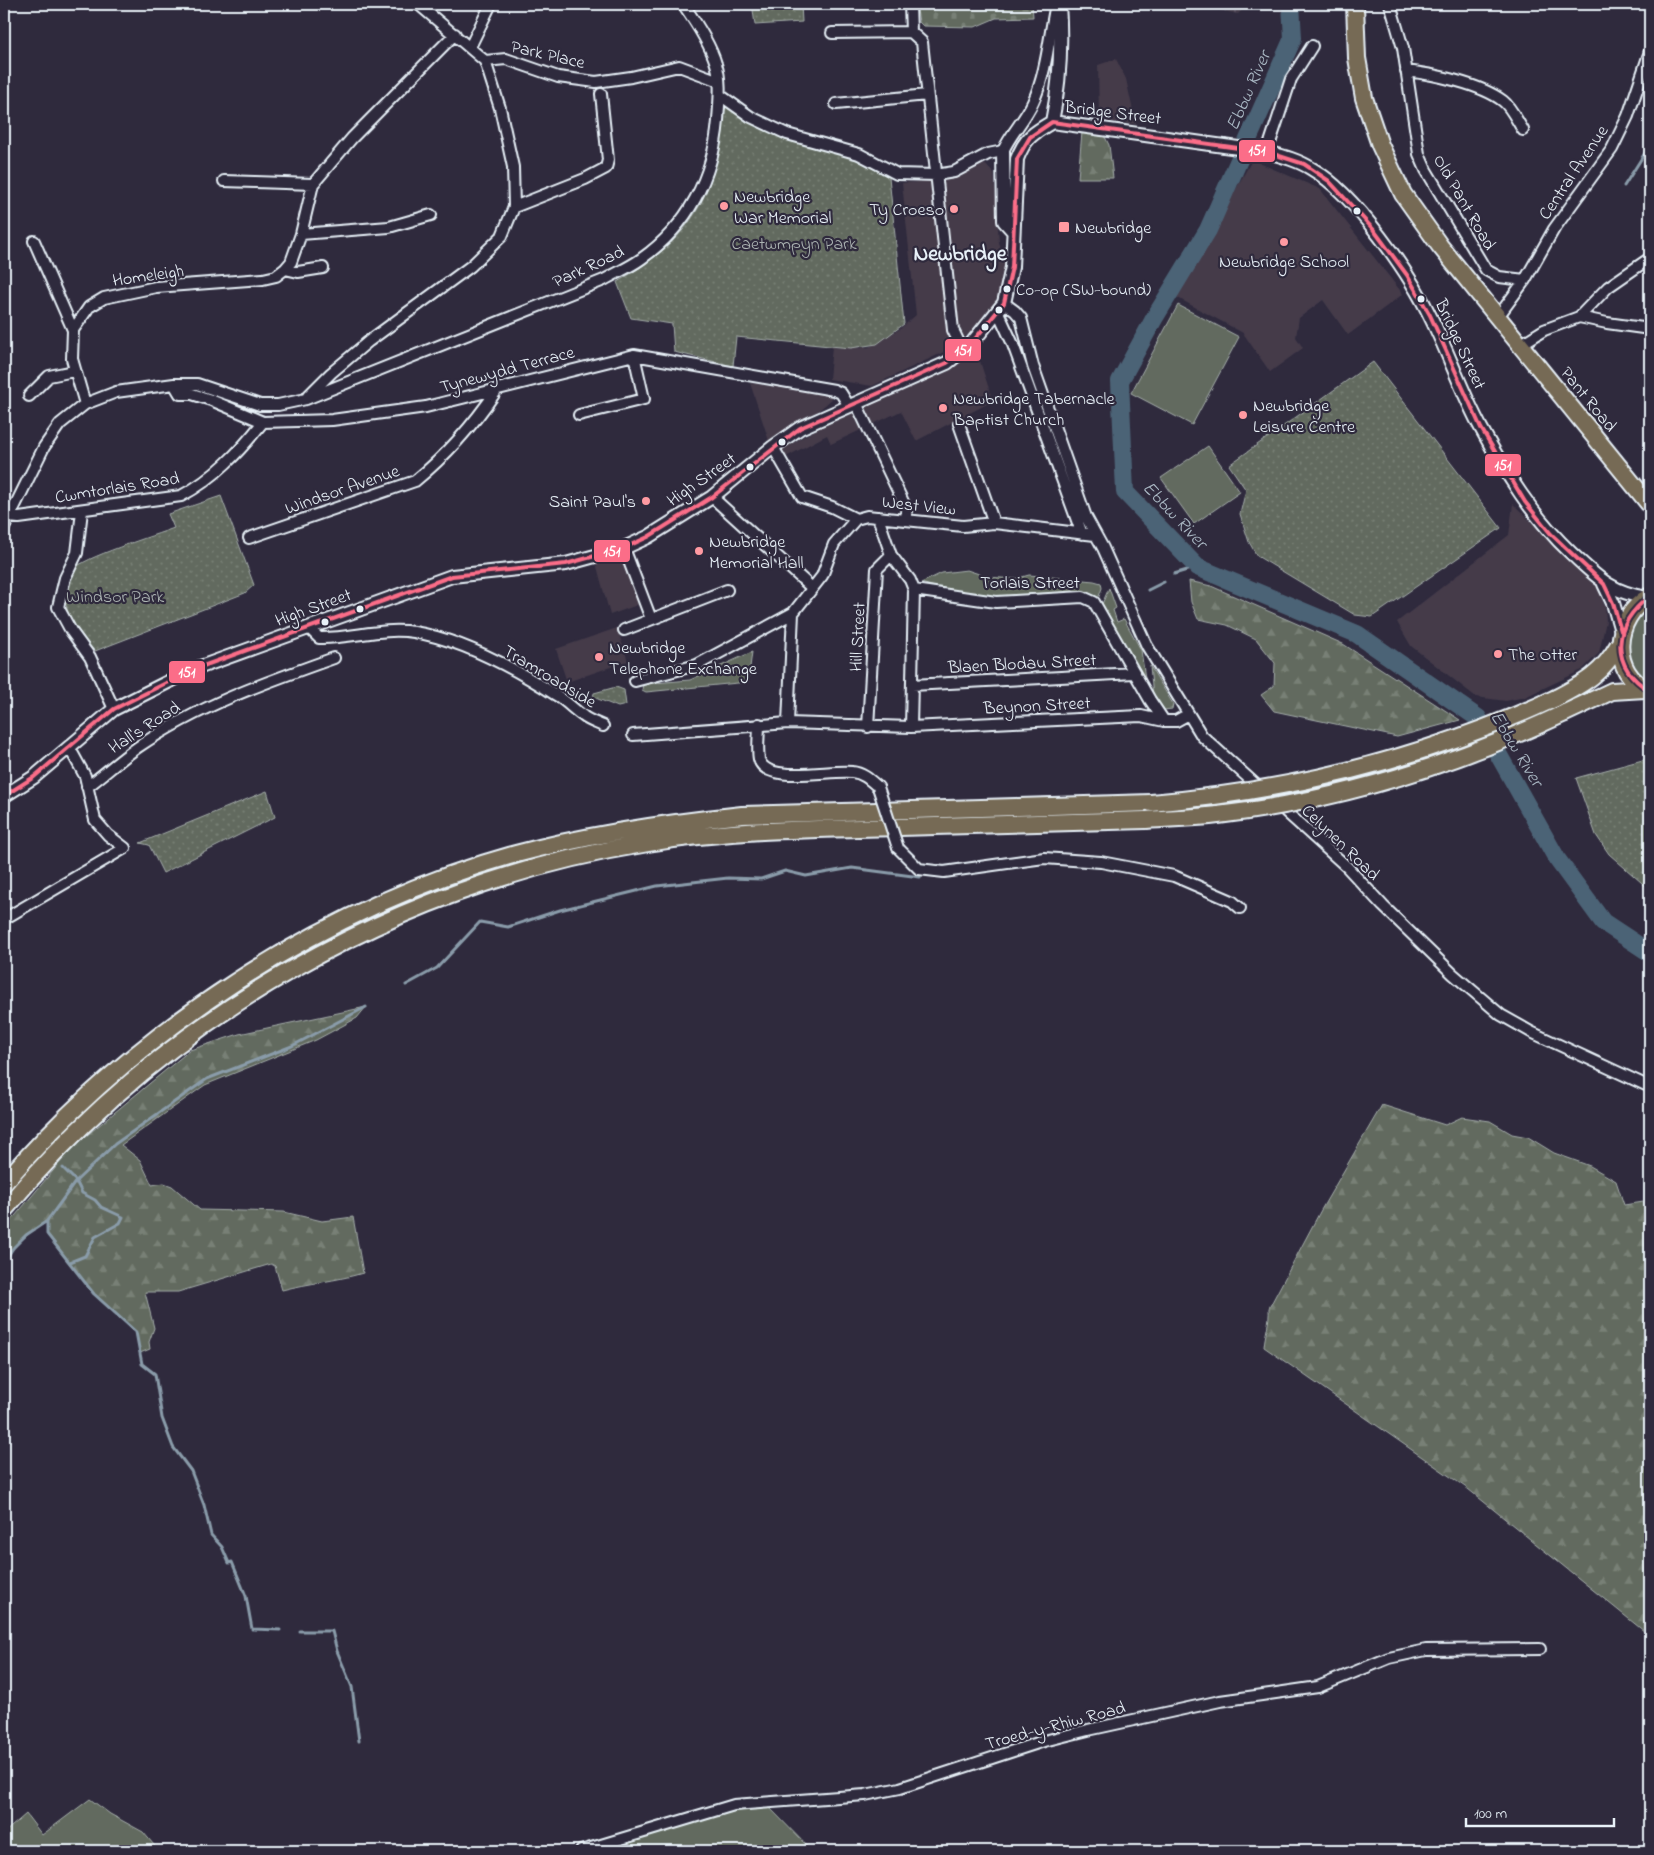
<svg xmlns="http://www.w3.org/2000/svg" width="1654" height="1855" font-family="'Indie Flower',sans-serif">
  <defs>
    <pattern id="industrial-grid" width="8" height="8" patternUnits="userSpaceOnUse" patternTransform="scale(1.25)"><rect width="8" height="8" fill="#443b4a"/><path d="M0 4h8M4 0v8" fill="none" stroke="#5f5865"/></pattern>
    <pattern id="forest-firs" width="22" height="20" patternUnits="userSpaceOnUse" patternTransform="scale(1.25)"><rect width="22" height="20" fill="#626a5e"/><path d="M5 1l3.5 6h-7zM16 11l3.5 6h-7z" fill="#788076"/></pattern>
    <pattern id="cemetery-stones" width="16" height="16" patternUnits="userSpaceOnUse" patternTransform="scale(1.25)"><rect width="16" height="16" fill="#626a5e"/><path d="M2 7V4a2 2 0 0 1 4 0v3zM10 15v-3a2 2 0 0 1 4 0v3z" fill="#788076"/></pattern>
    <pattern id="park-dots" width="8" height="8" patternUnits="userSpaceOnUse" patternTransform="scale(1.25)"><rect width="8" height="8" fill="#626a5e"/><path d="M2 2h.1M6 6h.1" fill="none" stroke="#788076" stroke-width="1.8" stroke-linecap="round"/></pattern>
  </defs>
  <rect width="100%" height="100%" fill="#2f2a3d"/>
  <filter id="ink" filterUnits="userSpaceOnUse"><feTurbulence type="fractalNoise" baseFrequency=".02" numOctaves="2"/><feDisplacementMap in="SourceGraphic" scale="10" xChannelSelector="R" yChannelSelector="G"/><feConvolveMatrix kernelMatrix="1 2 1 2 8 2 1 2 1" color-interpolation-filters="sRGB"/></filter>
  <g filter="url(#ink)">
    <path fill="#443b4a" d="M 1116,59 L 1126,79 L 1136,124 L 1099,120 L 1098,65 Z
      M 1252,160 L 1320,189 L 1403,294 L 1348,335 L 1323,300 L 1299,318 L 1296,337 L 1303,348 L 1270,372 L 1243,333 L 1176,297 Z
      M 981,164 L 986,165 L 994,174 L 999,242 L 1005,266 L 1004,280 L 997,299 L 983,323 L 948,350 L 872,386 L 829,379 L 832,346 L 851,348 L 869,347 L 900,329 L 916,315 L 902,183 L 943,180 Z
      M 975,346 L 993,401 L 916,441 L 901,411 L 831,444 L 827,435 L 786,457 L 782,449 L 845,413 Z
      M 750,383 L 829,393 L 832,399 L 811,417 L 769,441 Z
      M 1513,504 L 1597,585 L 1605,607 L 1606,621 L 1599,653 L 1582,670 L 1525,697 L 1506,701 L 1476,697 L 1411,646 L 1397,622 L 1509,535 Z
      M 618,557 L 623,560 L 640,604 L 610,615 L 596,563 Z
      M 617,628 L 628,661 L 567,682 L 556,649 Z"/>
    <path fill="url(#industrial-grid)" d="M 1191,4 L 1248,4 L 1238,14 Z"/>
    <path fill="#626a5e" stroke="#a5aeab" d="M 1178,305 L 1239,337 L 1192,425 L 1131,393 Z
      M 1208,446 L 1240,492 L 1194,524 L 1161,478 Z
      M 967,570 L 988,577 L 1015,579 L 1029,575 L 1094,581 L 1101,583 L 1102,588 L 1098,599 L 1084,592 L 998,598 L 946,590 L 921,583 L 942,573 Z
      M 1109,588 L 1116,608 L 1113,610 L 1117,622 L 1124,619 L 1141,650 L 1146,686 L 1102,604 Z
      M 1650,608 L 1650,681 C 1620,667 1623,623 1650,608 Z
      M 752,652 L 748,682 L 646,692 L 642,690 L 643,684 L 690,680 Z
      M 1150,666 L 1173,704 L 1172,709 L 1164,710 L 1153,696 Z
      M 90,1799 L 110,1814 L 143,1832 L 159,1851 L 4,1851 L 4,1833 L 26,1814 L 42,1835 Z
      M 767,1805 L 812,1851 L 602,1851 L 724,1812 Z"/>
    <path fill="url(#forest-firs)" stroke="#a5aeab" d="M 1082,132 L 1105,137 L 1109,145 L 1113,178 L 1078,178 Z
      M 1189,581 L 1211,586 L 1343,644 L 1460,720 L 1397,737 L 1274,711 L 1261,695 L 1274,686 L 1275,663 L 1256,639 L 1227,625 L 1198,619 L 1191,602 Z
      M 366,1007 L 357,1018 L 316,1040 L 205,1085 L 121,1145 L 140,1160 L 152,1185 L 164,1183 L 172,1186 L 200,1210 L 284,1212 L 322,1221 L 353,1217 L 363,1273 C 336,1281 309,1283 282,1290 L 275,1266 L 271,1264 L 178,1292 L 145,1292 L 154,1328 L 149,1342 L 150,1349 L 140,1353 L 136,1332 L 94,1294 L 47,1234 L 47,1222 C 29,1232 15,1244 4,1262 L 4,1229 L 74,1146 L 190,1050 L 239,1034 Z
      M 1382,1105 L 1445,1125 L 1462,1117 L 1490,1121 L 1512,1134 L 1528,1137 L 1554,1153 L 1590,1166 L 1616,1181 L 1624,1205 L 1650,1201 L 1650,1636 L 1468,1489 L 1264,1347 C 1265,1333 1270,1323 1269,1308 L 1321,1210 Z"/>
    <path fill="url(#cemetery-stones)" stroke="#a5aeab" d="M 916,4 L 1032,4 L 1033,17 L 996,18 L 975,27 L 923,26 L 919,22 Z"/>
    <path fill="url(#park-dots)" stroke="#a5aeab" d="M 747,4 L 801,4 L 802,22 L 755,25 L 753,10 Z
      M 729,105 L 853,158 L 889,177 L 904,324 L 877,344 L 851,348 L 736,337 L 733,366 L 674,352 L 672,324 L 631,318 L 617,282 C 673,249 706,217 718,150 C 720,138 723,125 722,112 Z
      M 1373,362 L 1501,528 L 1372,617 L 1355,615 L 1257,556 L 1249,542 L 1240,514 L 1246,490 L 1229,465 Z
      M 221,496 L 254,585 L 245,593 L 95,651 C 74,629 53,601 73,570 C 81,558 156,535 174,528 L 168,514 Z
      M 616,687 L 624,690 L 626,705 L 618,707 L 593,697 L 594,693 Z
      M 1650,758 L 1650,890 L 1609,854 L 1596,835 L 1576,778 Z
      M 267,791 L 275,817 L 163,873 L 149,845 L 140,843 Z"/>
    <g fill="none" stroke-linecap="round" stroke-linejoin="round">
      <path stroke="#8a9caa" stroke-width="3" d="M 1624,186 L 1650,145
        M 1174,574 L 1197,567
        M 1148,590 L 1164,582
        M 406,985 L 437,968 L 480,922 L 508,927 L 560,910 L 657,886 L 728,878 L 761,879 L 785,871 L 806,876 L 852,868 L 920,877
        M 63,1168 L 76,1181 L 82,1193 L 95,1200 L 101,1207 L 123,1217 L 120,1223 L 95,1237 L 85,1256 L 70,1262
        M 47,1221 L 47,1234 L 94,1294 L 136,1332 L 142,1364 L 155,1374 L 162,1418 L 173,1447 L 191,1471 L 204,1505 L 211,1535 L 222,1547 L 229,1563 L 232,1562 L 246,1596 L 252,1629 L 280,1630
        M 4,1262 L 13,1248 L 26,1235 L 47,1221 L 76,1181 L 115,1144 L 207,1079 L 292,1046 L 366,1007
        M 300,1631 L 332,1631 L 337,1651 L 352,1687 L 359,1741"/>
      <path stroke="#4c6376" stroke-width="18" d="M 1291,4 L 1293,38 L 1208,230 L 1155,317 L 1120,381 L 1125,492 L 1197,567 L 1357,634 L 1478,718 L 1557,859 L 1603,922 L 1650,953"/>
      <defs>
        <path id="minor" d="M 910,4 L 911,32
          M 1390,4 L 1403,48 L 1419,154 L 1426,170 L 1486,270 L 1499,277 L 1525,280 L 1497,318
          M 832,33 L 911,32 L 922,42 L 953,330 L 963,351
          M 470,47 L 491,4
          M 485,61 L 506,59 L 558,77 L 596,82 L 631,77 L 679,66 L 719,81
          M 1406,71 C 1433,74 1481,84 1503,101 C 1511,107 1517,121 1523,130
          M 720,95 L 751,117 L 787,134 L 859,154 L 897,174 L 936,175 L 954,172 L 988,154 L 1003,151 C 1011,133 1025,120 1033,102 C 1047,72 1049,36 1056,4
          M 836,104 L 927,95
          M 1267,152 L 1291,79 L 1312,46
          M 224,181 L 313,184
          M 514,207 L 585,179 L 606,168 L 608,160 L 601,94
          M 301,234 L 389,227 L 431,215
          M 34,241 L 73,330
          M 285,269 L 291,262 L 301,234 L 313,184 L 352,138 L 455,34
          M 1525,280 L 1554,229 L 1612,149 L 1628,116 L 1650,51
          M 1004,303 L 1015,311 L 1021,318 L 1033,366 L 1086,517 L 1103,548 L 1147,646 L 1202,736 L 1347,867 L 1383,906 L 1453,974 L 1501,1015 L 1531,1032 L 1650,1087
          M 998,312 L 1012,342 L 1082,534
          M 1579,317 L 1607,323 L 1650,329
          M 1520,345 L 1544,330 L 1579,317 L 1608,287 L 1650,258
          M 174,384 L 180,394 L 192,394 L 211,400 L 263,422 L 332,420 L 426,407 L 634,355 L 834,390 L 841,393 L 849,406
          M 29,396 L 49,376 L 74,371
          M 308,396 L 331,373 L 369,341 L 471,266 L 502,236 L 514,207 L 513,167 L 500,108 L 485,61 L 418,4
          M 856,403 L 906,508 L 907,519
          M 85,404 L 72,359 L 73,330 L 89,307 L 104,298 L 156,287 L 263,279 L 276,276 L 285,269 L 298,272 L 323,268
          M 579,415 L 644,399 L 634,355
          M 959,424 L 994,523
          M 773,447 L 802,497 L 832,507 L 856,519 L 867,516 L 963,526 L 994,523 L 1095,535
          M 712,497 L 812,588
          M 82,511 L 77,553 L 65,578 L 58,607 L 71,631 L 90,657 L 114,709
          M 9,517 L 19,518 L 181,496 C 214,479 240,451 263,422
          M 878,517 L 891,555 L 910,580 L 914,590 L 996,602 L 1083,597 L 1094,602 L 1150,700 L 1164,721 L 1176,721 L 1187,715
          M 4,528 L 44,447 L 60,424 L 85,404 L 116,392 L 174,384 L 197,384 L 260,405 L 278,405 L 306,399 L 604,280 C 616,273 630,267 641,259 C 688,226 713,177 718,121 C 719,102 722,82 716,64 C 710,43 695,21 683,4
          M 249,538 L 415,481 C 447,455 474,424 497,390
          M 624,548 L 651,619
          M 308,627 L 319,638 C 351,639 381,627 414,632 C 463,640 514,668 556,695 C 566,701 574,710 583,716 C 589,721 597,723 603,726
          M 624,630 L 727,590
          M 635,681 L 697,665 L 793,613 L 822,576 L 834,544 L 856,519
          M 912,685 L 1134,673
          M 788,723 L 793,613
          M 759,724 C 759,735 757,749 759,759 C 765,785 831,769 852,772 C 863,773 870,780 878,787
          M 868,727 L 877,569 L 891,555
          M 911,727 L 914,590
          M 633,735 L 788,723 L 911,727 L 1141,716 L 1164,721
          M 87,787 C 104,774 121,759 138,747 C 198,706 266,682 334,658
          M 898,848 L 919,869 L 944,872 L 1044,858 L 1101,862 L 1174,876 L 1232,901 L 1240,908
          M 4,919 L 125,848 L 108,835 L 95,820 L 85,776 L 69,747
          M 581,1851 L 734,1805 L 865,1795 L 900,1788 L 1044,1741 L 1088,1730 L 1220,1701 L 1318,1687 L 1389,1658 L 1426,1650 L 1540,1649"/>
        <path id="tertiary" d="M 1052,122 L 1267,152 C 1282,156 1298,160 1312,169 C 1354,193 1411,275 1431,318 C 1449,354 1462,393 1481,428 C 1506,474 1533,517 1571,553 C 1597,577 1610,592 1647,598
          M 1052,122 C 1060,83 1062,44 1059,4
          M 1003,151 L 1004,221 L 1013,231
          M 1604,584 L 1613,603 L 1621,631
          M 4,796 L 34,777 L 114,709 L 192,670 L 452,576 L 566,564 L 624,548 L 648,537 L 712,497 L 773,447 L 800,428 L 947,363 L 971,344 L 1004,303 L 1012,267 L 1017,159 C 1025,138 1033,133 1052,122"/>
        <path id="primary" d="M 1355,4 L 1357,58 L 1364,98 L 1380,145 L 1403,194 L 1440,246 L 1650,505
          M 1650,596 C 1613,617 1608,673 1650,691
          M 1556,698 C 1585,683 1603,673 1619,644
          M 1565,713 L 1612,691 L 1645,689
          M 4,1183 C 136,1030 321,908 516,854 C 590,834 667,823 742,815 L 1151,803
          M 4,1210 C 167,1015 397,884 648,843 C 731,829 816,829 900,827 C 982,825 1064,823 1146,820"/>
      </defs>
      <use href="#minor" stroke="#e8f1f8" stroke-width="14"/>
      <use href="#tertiary" stroke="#e8f1f8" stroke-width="16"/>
      <use href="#primary" stroke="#e8f1f8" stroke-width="20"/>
      <use href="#minor" stroke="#2f2a3d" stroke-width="10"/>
      <use href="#tertiary" stroke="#2f2a3d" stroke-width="12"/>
      <use href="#primary" stroke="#766a55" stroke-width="16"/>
      <defs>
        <path id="minor-bridge" d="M 878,787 L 898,848"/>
        <path id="primary-bridge" d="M 1151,803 C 1293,791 1426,758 1556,698
          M 1146,820 C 1170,818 1194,818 1218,815 C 1338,801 1456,764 1565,713"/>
      </defs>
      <use href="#minor-bridge" stroke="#e8f1f8" stroke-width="14" stroke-linecap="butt"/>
      <use href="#primary-bridge" stroke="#e8f1f8" stroke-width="20" stroke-linecap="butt"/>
      <use href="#minor-bridge" stroke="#2f2a3d" stroke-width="10"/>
      <use href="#primary-bridge" stroke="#766a55" stroke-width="16"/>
      <defs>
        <path id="bus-1" d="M 1052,122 L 1267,152 L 1304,164 L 1329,181 L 1373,229 L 1407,275 L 1430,315 L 1481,428 L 1525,502 L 1551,534 L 1604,584 L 1613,603 L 1621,631
          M 1650,596 C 1613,624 1608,665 1650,691
          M 4,796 L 34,777 L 114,709 L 192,670 L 452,576 L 566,564 L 624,548 L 648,537 L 712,497 L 800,428 L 947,363 L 971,344 L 1004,303 L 1012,267 L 1017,159 L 1030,137 L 1052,122"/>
      </defs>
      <use href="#bus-1" stroke="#2f2a3d" stroke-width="8"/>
      <use href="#bus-1" stroke="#fb6d88" stroke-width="4"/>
    </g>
  </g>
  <g fill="#ff9aa2" stroke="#2f2a3d" stroke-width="2">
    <circle cx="724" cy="206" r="5"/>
    <circle cx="954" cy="209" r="5"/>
    <rect x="1058" y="221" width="12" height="12" rx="2.5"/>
    <circle cx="1284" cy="242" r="5"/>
    <circle cx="943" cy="408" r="5"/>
    <circle cx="1243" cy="415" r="5"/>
    <circle cx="646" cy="501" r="5"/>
    <circle cx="699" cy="551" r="5"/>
    <circle cx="1498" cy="654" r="5"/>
    <circle cx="599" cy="657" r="5"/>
  </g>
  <g fill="#e8f1f8" stroke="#2f2a3d" stroke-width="2">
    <circle cx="1357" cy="211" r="4.5"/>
    <circle cx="1007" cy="289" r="4.5"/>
    <circle cx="1421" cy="299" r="4.5"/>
    <circle cx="999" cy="310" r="4.5"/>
    <circle cx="985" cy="327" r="4.5"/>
    <circle cx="782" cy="442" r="4.5"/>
    <circle cx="750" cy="467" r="4.5"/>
    <circle cx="360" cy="609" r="4.5"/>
    <circle cx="325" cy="622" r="4.5"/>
  </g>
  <g text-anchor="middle" stroke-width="4.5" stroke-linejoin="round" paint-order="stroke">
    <g font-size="17" fill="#e8f1f8" stroke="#2f2a3d" text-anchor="start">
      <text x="1016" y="295">Co-op (SW-bound)</text>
    </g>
    <g font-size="18" fill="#e8f1f8" stroke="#2f2a3d">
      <text transform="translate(548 54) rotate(13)" y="6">Park Place</text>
      <text transform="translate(1113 112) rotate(7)" y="6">Bridge Street</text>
      <text transform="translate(1573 172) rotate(-56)" y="6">Central Avenue</text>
      <text transform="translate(1465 202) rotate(60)" y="6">Old Pant Road</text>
      <text transform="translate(588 266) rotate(-25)" y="6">Park Road</text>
      <text transform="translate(148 275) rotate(-8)" y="6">Homeleigh</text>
      <text transform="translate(1461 344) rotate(65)" y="6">Bridge Street</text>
      <text transform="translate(507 369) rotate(-15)" y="6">Tynewydd Terrace</text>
      <text transform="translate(1589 399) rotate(51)" y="6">Pant Road</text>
      <text transform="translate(701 479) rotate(-35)" y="6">High Street</text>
      <text transform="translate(117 487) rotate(-9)" y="6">Cwmtorlais Road</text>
      <text transform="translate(342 489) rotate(-19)" y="6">Windsor Avenue</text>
      <text transform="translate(919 505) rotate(6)" y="6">West View</text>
      <text x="1030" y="588">Torlais Street</text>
      <text transform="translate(313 607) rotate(-20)" y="6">High Street</text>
      <text transform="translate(857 637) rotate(-87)" y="6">Hill Street</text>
      <text transform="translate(1022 663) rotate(-3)" y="6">Blaen Blodau Street</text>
      <text transform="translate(550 676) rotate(31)" y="6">Tramroadside</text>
      <text transform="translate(1037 705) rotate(-3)" y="6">Beynon Street</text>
      <text transform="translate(144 727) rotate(-33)" y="6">Hall's Road</text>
      <text transform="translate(1341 842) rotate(44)" y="6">Celynen Road</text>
      <text transform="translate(1055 1725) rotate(-15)" y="6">Troed-y-Rhiw Road</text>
    </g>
    <g font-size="18" fill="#e8f1f8" stroke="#2f2a3d" text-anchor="start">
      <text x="734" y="202">Newbridge<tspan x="734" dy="21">War Memorial</tspan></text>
      <text x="944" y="215" text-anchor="end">Ty Croeso</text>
      <text x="1075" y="233">Newbridge</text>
      <text x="1284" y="267" text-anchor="middle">Newbridge School</text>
      <text x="953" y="404">Newbridge Tabernacle<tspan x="953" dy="21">Baptist Church</tspan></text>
      <text x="1253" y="411">Newbridge<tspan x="1253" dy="21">Leisure Centre</tspan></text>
      <text x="636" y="507" text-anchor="end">Saint Paul's</text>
      <text x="709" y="547">Newbridge<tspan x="709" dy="21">Memorial Hall</tspan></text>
      <text x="609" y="653">Newbridge<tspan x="609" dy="21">Telephone Exchange</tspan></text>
      <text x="1508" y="660">The Otter</text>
    </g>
    <g font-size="18" fill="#acb4b3" stroke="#2f2a3d">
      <text x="794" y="249">Caetwmpyn Park</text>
      <text x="115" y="602">Windsor Park</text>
    </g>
    <g font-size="19" font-style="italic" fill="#aab8c4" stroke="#2f2a3d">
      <text transform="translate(1247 90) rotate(-66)" y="7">Ebbw River</text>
      <text transform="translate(1176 514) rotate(47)" y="7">Ebbw River</text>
      <text transform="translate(1518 748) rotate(59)" y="7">Ebbw River</text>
    </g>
    <g font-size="22" font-weight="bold" fill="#e8f1f8" stroke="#2f2a3d">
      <text x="960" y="260">Newbridge</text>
    </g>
  </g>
  <g stroke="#2f2a3d" stroke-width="2">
    <rect x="1238" y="139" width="38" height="24" rx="5" fill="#fb6d88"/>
    <rect x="944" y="338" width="38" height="24" rx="5" fill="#fb6d88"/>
    <rect x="1484" y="453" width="38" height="24" rx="5" fill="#fb6d88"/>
    <rect x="593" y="539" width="38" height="24" rx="5" fill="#fb6d88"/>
    <rect x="168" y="660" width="38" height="24" rx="5" fill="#fb6d88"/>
  </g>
  <g font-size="14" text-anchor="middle" font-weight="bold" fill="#fff">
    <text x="1257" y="155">151</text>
    <text x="963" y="355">151</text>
    <text x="1503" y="470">151</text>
    <text x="612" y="556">151</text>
    <text x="187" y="677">151</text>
  </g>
  <rect width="1654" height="1855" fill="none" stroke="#2f2a3d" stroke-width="20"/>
  <rect x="10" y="10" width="1634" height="1835" fill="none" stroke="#e8f1f8" stroke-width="2" filter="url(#ink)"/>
  <path d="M1466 1818v8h148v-8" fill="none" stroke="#e8f1f8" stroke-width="2.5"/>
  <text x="1474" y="1818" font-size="15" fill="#e8f1f8" stroke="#2f2a3d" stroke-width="4" paint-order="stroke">100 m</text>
</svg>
